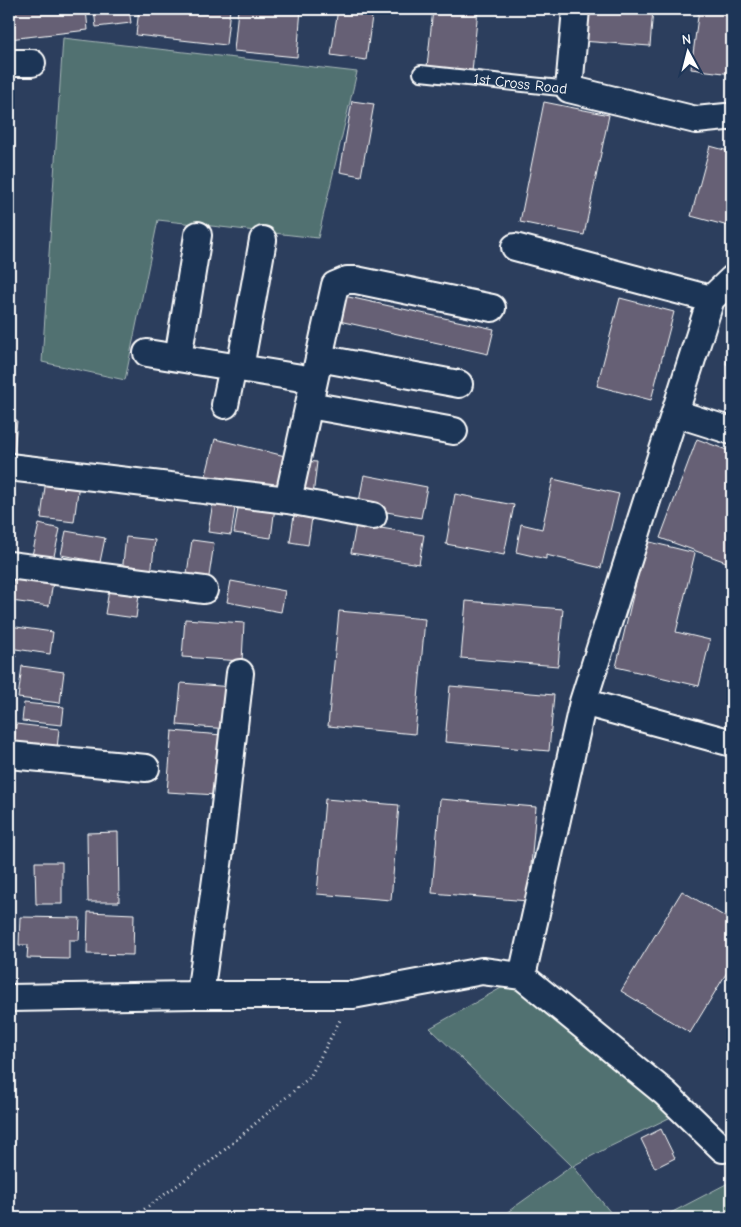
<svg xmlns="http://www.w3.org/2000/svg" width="741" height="1227" font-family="'Comic Neue',sans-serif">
  <rect width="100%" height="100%" fill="#2c3e5d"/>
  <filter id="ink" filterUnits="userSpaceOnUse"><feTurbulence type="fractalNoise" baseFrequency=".02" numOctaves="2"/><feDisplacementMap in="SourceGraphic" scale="10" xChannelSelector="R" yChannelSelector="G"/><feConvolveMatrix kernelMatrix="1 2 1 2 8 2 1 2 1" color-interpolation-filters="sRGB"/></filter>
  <g filter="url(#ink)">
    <path fill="#517171" stroke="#a8b8b8" d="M 63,38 L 357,72 L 318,238 L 158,220 L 125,380 L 42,362 Z
      M 510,983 L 673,1116 L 605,1149 L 573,1166 L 615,1218 L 499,1218 L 572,1166 L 430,1028 Z
      M 732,1181 L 732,1218 L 661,1218 Z"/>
    <path fill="#666174" stroke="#fff" d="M 9,9 L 86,9 L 88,30 L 9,39 Z
      M 94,9 L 129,9 L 131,23 L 96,27 Z
      M 139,9 L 230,9 L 226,45 L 136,35 Z
      M 238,9 L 301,9 L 297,57 L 234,51 Z
      M 338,9 L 373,9 L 366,60 L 331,55 Z
      M 433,9 L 478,9 L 472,72 L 427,67 Z
      M 583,9 L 653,9 L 650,46 L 581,41 Z
      M 699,9 L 732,9 L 732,74 L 691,69 Z
      M 352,101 L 374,104 L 361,176 L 340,172 Z
      M 544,102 L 609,115 L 584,235 L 520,222 Z
      M 710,146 L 732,152 L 732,227 L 691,216 Z
      M 344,296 L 494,329 L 488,354 L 339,321 Z
      M 620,298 L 674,312 L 651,400 L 597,386 Z
      M 732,342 L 732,365 L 726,364 Z
      M 9,419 L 17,420 L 14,453 L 9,453 Z
      M 215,439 L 285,456 L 275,496 L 205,479 Z
      M 697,439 L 732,452 L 732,553 L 729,563 L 660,538 Z
      M 302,461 L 317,462 L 313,496 L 298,495 Z
      M 364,475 L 427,487 L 421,518 L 358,507 Z
      M 46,479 L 79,483 L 74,522 L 41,518 Z
      M 553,479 L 619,494 L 601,568 L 546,555 L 546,559 L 516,552 L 521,524 L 542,529 Z
      M 455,494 L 514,505 L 504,555 L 446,544 Z
      M 214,497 L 236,501 L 231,535 L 208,532 Z
      M 239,502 L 275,507 L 271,538 L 234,533 Z
      M 294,515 L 312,518 L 308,545 L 290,542 Z
      M 39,524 L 60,529 L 52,565 L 31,560 Z
      M 356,524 L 424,535 L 419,564 L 351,553 Z
      M 66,531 L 105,538 L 100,562 L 61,555 Z
      M 126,537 L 155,540 L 151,575 L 122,572 Z
      M 192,540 L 214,543 L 208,583 L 186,580 Z
      M 646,541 L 695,553 L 676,632 L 710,640 L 699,686 L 616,667 Z
      M 14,577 L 53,582 L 49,606 L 11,601 Z
      M 231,581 L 285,591 L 281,612 L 227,602 Z
      M 109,590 L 139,594 L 136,618 L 105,614 Z
      M 466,601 L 563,609 L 558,666 L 461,658 Z
      M 339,611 L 425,619 L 415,734 L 328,726 Z
      M 185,619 L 244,623 L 242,661 L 182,657 Z
      M 9,626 L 53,632 L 50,654 L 9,648 Z
      M 9,655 L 16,655 L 11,689 L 9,689 Z
      M 22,666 L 64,672 L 60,703 L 18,698 Z
      M 181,683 L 232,687 L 228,729 L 177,725 Z
      M 450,686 L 554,695 L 549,751 L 445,742 Z
      M 24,703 L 64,707 L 62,725 L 22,721 Z
      M 16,724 L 59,729 L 57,749 L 14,744 Z
      M 172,731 L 222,735 L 217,795 L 167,792 Z
      M 325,799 L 399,805 L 391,900 L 317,894 Z
      M 440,799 L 536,807 L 528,901 L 432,893 Z
      M 732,823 L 732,839 L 727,837 Z
      M 118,832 L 119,902 L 88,902 L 87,833 Z
      M 35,862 L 62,862 L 62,904 L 36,904 Z
      M 682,891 L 732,921 L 732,964 L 690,1033 L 621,991 Z
      M 88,912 L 134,914 L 133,955 L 87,954 Z
      M 20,917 L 80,918 L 79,940 L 69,940 L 69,959 L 27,958 L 28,945 L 19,945 Z
      M 661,1129 L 675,1158 L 655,1168 L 641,1139 Z"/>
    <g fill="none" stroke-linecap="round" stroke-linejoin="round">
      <defs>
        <g id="service">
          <path id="s1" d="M 421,73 L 569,89"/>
        </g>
        <path id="minor" d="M 576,9 L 569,89 L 696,120 L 726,117 L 732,117
          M 9,63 L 32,63
          M 515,247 L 711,299
          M 732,279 L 711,299 L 583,702 L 732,743
          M 147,353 L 314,380
          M 178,358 L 198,235
          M 319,358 L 459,384
          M 240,368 L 263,240
          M 225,405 L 233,367
          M 309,405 L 454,431
          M 675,413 L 732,431
          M 9,467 L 288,500 L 373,516
          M 288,500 L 335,285 L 347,280 L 356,280 L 492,308
          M 9,565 L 204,590
          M 9,755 L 146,768
          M 522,976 L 583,702
          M 200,995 L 220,850 L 240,673
          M 9,998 L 194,995 L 353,995 L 482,971 L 522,976 L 665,1093 L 723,1149"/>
      </defs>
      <use href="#service" stroke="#fff" stroke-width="18"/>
      <use href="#minor" stroke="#fff" stroke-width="30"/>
      <path stroke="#fff" stroke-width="3" stroke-dasharray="1 4" stroke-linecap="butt" d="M 132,1218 L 215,1158 L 310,1077 L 340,1020"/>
      <use href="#service" stroke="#1d3557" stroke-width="14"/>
      <use href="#minor" stroke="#1d3557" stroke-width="26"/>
    </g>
  </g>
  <g text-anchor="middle" stroke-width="4" stroke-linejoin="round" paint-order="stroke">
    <g font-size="15" fill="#fff" stroke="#1d3557">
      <text dy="5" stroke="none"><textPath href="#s1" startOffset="100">1st Cross Road</textPath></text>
    </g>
  </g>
  <rect width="741" height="1227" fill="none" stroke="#1d3557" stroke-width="30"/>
  <rect x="15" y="15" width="711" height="1197" fill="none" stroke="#fff" stroke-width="2" filter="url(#ink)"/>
  <g transform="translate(688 52) rotate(353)" stroke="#1d3557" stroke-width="4" paint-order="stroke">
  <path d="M0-4L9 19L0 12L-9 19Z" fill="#ffffff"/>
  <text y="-8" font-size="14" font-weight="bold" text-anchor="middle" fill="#ffffff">N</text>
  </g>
</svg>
